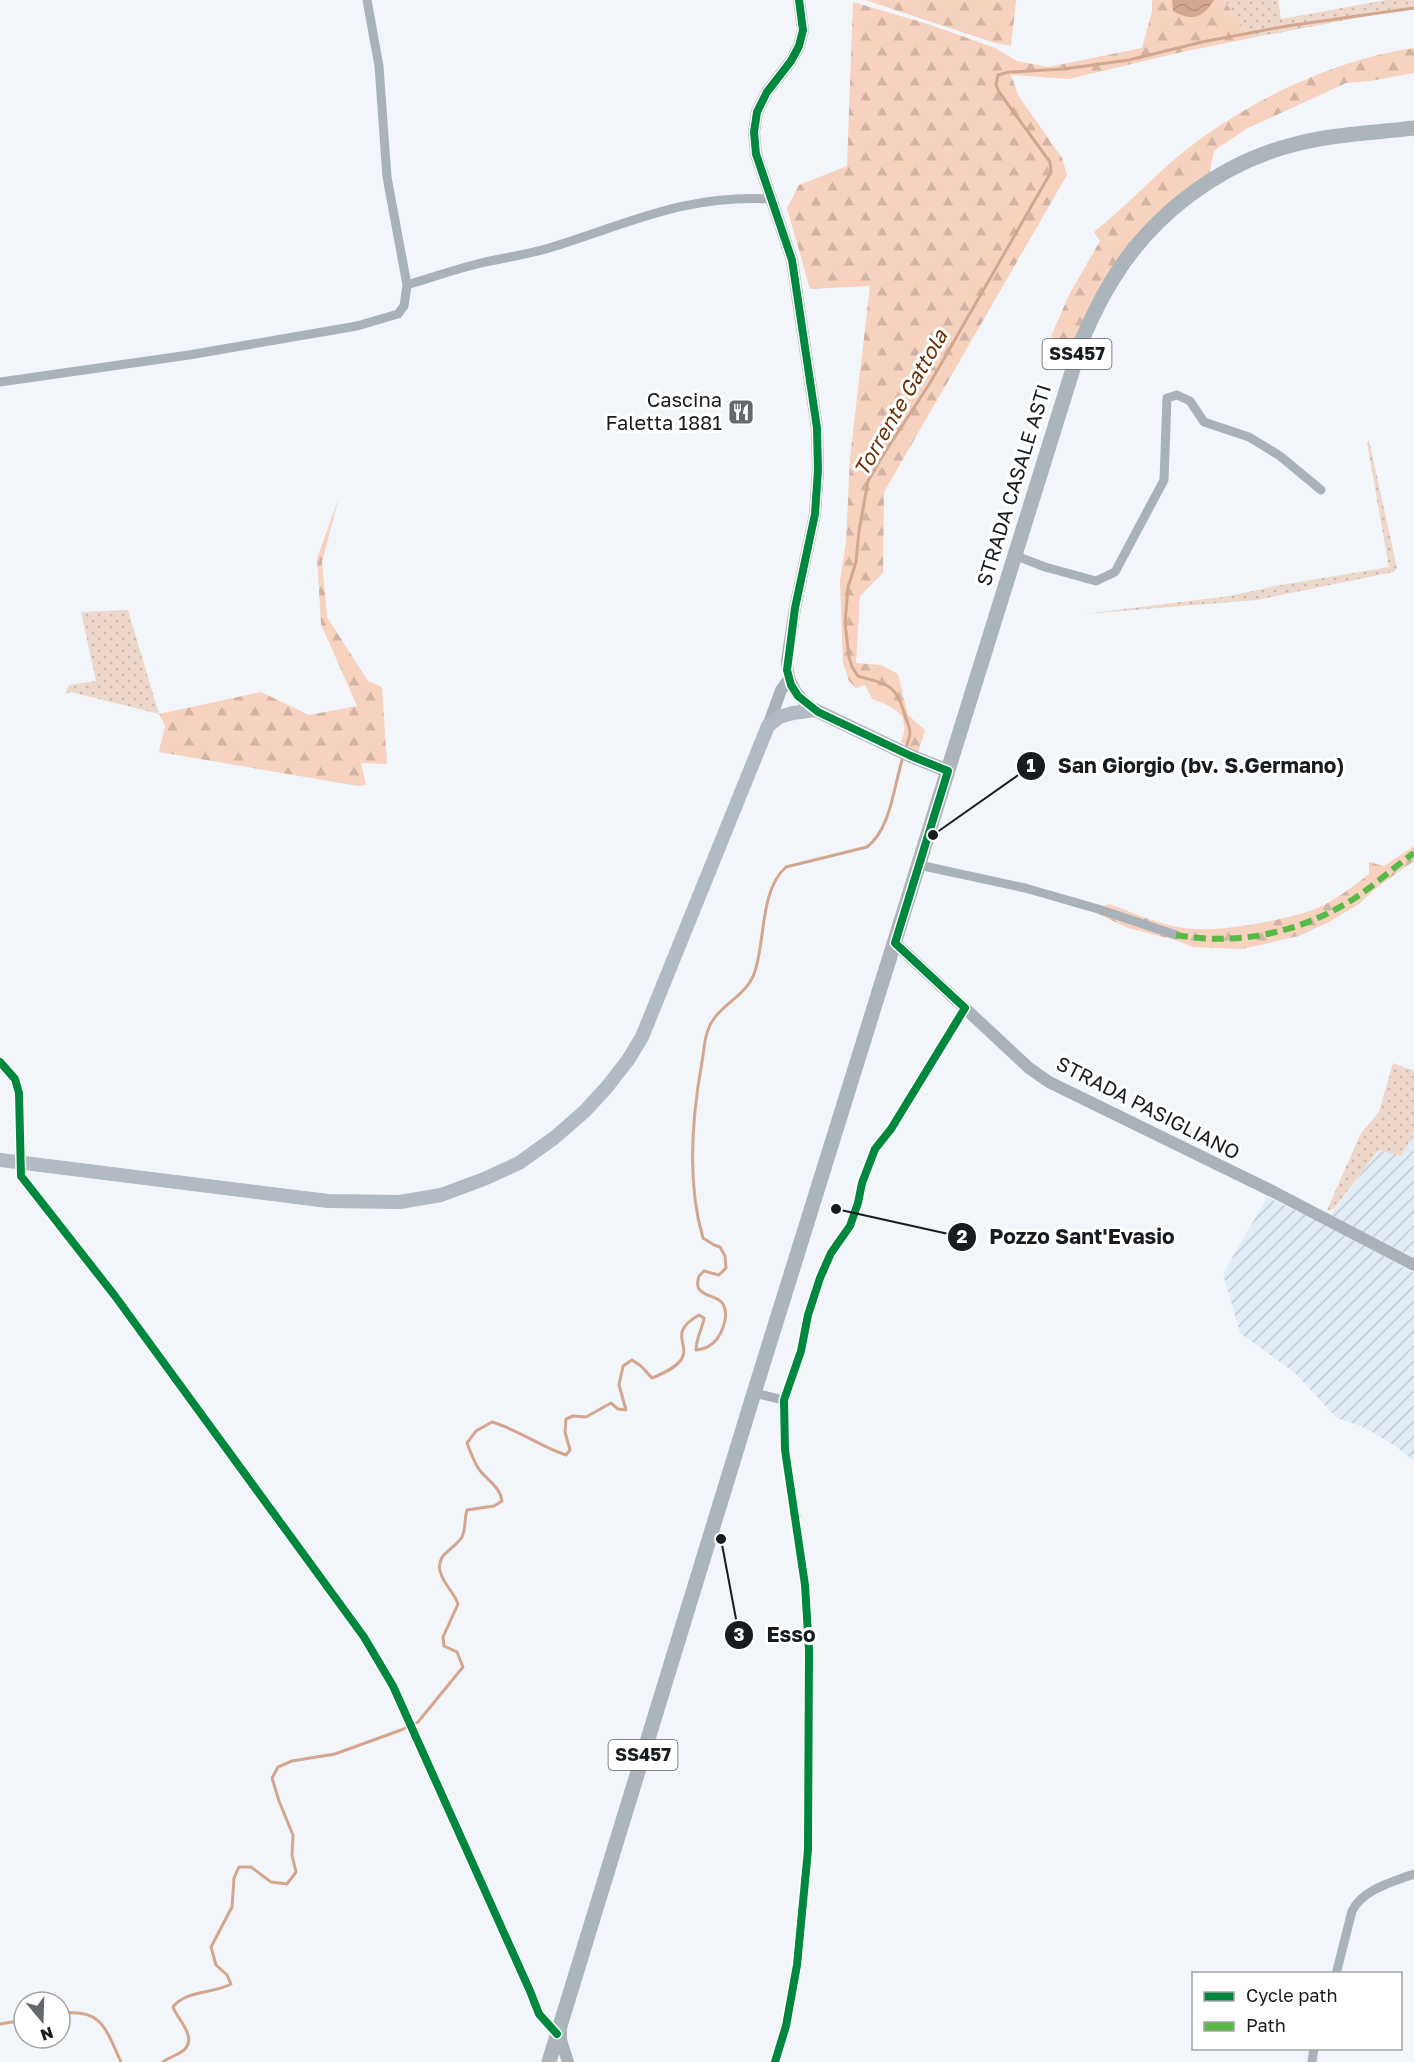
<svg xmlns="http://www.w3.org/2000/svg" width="1414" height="2062" font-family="'Golos Text',sans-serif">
  <defs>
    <pattern id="industrial-furrows" width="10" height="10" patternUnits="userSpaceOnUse" patternTransform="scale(1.5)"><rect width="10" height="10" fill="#e1ecf6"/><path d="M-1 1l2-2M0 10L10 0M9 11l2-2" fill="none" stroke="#c0cad2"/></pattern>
    <pattern id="grass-dots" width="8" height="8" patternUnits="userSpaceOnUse" patternTransform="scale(1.5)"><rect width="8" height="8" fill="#eed7cb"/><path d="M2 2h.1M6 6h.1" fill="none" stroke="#cbb8ae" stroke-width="1.8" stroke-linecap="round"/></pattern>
    <pattern id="forest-firs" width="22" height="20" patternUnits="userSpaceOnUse" patternTransform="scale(1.5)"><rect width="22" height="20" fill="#f6d2bf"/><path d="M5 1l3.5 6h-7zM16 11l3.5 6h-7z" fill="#d2b4a4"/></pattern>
    <pattern id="water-waves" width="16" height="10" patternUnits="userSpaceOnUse" patternTransform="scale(1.5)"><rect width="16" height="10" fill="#d3a78f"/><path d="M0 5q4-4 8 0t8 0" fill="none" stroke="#b48f7b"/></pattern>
  </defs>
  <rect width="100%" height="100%" fill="#f2f6fa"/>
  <path fill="url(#industrial-furrows)" d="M 1414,1133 L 1414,1257 L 1330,1216 L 1378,1150 L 1401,1156 Z
    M 1267,1197 L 1323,1223 L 1414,1273 L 1414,1461 L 1394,1445 L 1361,1426 L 1337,1418 L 1295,1373 L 1240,1333 L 1223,1274 Z"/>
  <path fill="url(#grass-dots)" d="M 1224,0 L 1278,0 L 1281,19 L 1386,0 L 1414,0 L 1414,7 L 1251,38 Z
    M 1369,440 L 1397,568 L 1394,572 L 1257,600 L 1084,614 L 1230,596 L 1275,586 L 1389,567 L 1367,443 Z
    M 128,610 L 159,714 L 71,692 L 65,694 L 69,685 L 96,681 L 81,612 Z
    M 1393,1063 L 1414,1071 L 1414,1133 L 1401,1156 L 1378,1150 L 1334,1209 L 1327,1210 L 1361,1133 L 1379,1112 Z"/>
  <path fill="url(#forest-firs)" d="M 865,0 L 1016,0 L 1011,46 L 995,43 Z
    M 1152,0 L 1224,0 L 1251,38 L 1182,52 L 1069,79 L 1011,75 L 1018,95 L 1062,158 L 1067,175 L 884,492 L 883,573 L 860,596 L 856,663 L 881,665 L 898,674 L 908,715 L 925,730 L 918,753 L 901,742 C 912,715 895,707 872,699 L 865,685 L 856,688 L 849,681 L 843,663 L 840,581 L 846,542 L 850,458 L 870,286 L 810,289 L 787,208 L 799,185 L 847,166 L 853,2 L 928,24 L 995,48 L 1017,61 L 1048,67 L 1142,48 L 1152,11 Z
    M 1414,48 L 1414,73 L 1370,81 L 1346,83 L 1246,129 L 1214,151 L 1208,182 L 1135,248 L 1070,373 L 1063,364 L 1051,336 L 1070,293 L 1100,241 L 1094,232 C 1123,209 1148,182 1176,158 C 1239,105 1331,60 1414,48 Z
    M 339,497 L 322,562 L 327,617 L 368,681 L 382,687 L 387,764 L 361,763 L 366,785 L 358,786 L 159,752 L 165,726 L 159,714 L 261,692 L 309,715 L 357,706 L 321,624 L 317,559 Z
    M 1414,846 L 1414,861 L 1376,888 L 1359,904 L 1329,922 L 1299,936 L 1242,949 L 1193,947 L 1175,940 L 1128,928 L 1098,914 L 1104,906 L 1109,904 C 1136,914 1164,927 1193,929 C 1219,932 1291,919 1315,909 C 1335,901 1352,887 1369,874 L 1369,862 L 1384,866 Z"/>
  <path fill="url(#water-waves)" d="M 1172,0 L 1214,0 C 1203,18 1192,22 1173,11 Z"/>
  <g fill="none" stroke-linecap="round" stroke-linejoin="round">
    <path stroke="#d3a78f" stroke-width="3" d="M 1012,72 L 1064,69 L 1129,60 L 1202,42 L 1287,26 L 1414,8
      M 906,748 C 913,726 910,733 904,712 C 895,682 884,684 858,676 L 852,667 L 849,657 L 845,623 L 848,587 L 856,562 L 859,531 L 868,481 L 885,452 L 930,383 L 1051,172 L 1050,162 L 999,92 L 996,85 L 998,75 L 1009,72
      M 60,2014 C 102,2007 106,2030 121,2062
      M 0,2024 L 24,2020
      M 163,2062 C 169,2057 178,2055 184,2050 C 198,2037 177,2019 173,2007 C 186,1990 213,1994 231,1984 L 227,1975 L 216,1965 L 211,1947 L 232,1907 L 234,1878 L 239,1867 L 251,1867 L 271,1882 L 287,1884 L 296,1872 L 292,1855 L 293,1835 L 279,1801 L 272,1778 L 278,1767 L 292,1761 L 335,1754 L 401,1730 L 418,1722 L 463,1667 L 457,1652 L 444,1646 L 443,1637 L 458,1604 C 454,1592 443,1584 440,1571 C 436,1554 454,1550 462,1537 C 466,1530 464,1519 467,1510 L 494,1506 L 502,1501 C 500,1485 483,1478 477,1466 C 473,1459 470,1451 467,1443 L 476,1431 L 492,1422 C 519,1430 541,1447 566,1455 L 570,1450 L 565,1432 L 566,1419 L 573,1416 L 586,1417 L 611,1403 L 618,1409 L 626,1410 L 619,1385 L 623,1366 L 632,1360 L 641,1366 L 652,1378 C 662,1374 674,1369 681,1360 C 692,1344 666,1334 699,1315 L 704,1318 C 702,1330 696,1338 696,1350 C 701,1349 705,1349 709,1346 C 721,1339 730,1317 723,1304 C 717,1295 706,1298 699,1289 C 696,1285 698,1280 699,1276 L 704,1271 L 719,1275 L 726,1268 L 725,1256 L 720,1247 L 714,1245 L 703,1238 C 687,1184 692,1117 702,1062 C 704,1051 704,1040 708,1030 C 716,1006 745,998 754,974 C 766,942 759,891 786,867 L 867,847 C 891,829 894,785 903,757"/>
    <path stroke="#aab2b9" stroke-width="9" d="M 407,285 C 430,278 453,270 477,264 C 501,258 526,255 549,248 C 628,224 684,194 771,199
      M 0,382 L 189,355 L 357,326 L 398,314 L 404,306 L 407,285 L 387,177 L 379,66 L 367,0
      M 1014,555 L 1045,567 L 1096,581 L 1115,572 L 1164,480 L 1167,398 L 1177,395 L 1190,401 L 1204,422 L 1249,437 L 1280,456 L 1321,490
      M 919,865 L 1025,888 L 1098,909 L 1176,935
      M 0,1062 L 15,1079 L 19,1093 L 21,1176 L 115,1296 L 364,1637 L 393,1686 L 530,1991 L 539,2014 L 557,2034
      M 754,1393 L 784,1400
      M 796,1516 L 785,1450 L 784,1400 L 801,1351 L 808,1315 L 820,1278 L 831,1253 L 850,1226 L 858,1203 L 862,1183 L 875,1149 L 891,1129 L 965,1008
      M 1336,1974 L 1352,1911 C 1363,1889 1393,1882 1414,1874
      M 1312,2062 L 1314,2048"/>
    <path stroke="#aab2b9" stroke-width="12" d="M 799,0 L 803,30 L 799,46 L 791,61 L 767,92 L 757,112 L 754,132 L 756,154 L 792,260 L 817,428 L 818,470 L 815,514 L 795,608 L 787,661 C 787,684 798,698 815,710
      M 768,726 L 781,690 L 789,679
      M 895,943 L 1029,1068 L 1049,1082 L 1274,1192 L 1414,1265
      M 561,2028 L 561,2040 L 568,2062"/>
    <path stroke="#b2bac3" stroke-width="14" d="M 0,1160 L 328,1201 L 400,1202 L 441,1195 L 484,1179 L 519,1163 L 554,1138 L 585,1111 L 607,1087 L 628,1060 L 642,1037 L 768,726 L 779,717 L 793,713 L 815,710 L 911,756 L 948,771"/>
    <path stroke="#abb5bb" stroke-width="15" d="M 549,2062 L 754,1393 L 1082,340 C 1091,319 1101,298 1113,279 C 1152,215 1219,164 1292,145 C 1331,134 1374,133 1414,128"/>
    <path stroke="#58b947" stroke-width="6" stroke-dasharray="12 6" stroke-linecap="butt" d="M 1176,935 C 1237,946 1299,933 1352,900 C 1374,886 1393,868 1414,853"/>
    <defs>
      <path id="cycleway" d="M 0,1062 L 15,1079 L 19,1093 L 21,1176 L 115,1296 L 364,1637 L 393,1686 L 530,1991 L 539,2014 L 557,2034
        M 775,2062 L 786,2026 L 797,1965 L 808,1850 L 809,1650 L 805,1585 L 785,1450 L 784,1400 L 801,1351 L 808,1315 L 820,1278 L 831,1253 L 850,1226 L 858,1203 L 862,1183 L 875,1149 L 891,1129 L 965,1008 L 895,943 L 948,771 L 911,756 L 818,712 L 798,696 L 791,685 L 787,670 L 795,608 L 815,514 L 818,470 L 817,428 L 792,260 L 756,154 L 754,132 L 757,112 L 767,92 L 791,61 L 799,46 L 803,30 L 799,0"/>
    </defs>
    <use href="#cycleway" stroke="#fff" stroke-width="11"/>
    <use href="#cycleway" stroke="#00873e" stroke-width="8"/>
  </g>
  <defs>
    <symbol id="restaurant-square" viewBox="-11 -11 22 22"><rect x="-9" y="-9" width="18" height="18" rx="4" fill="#64686c" stroke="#fff"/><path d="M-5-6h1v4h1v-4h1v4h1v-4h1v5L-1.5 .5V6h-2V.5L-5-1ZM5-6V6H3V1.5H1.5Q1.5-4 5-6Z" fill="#fff"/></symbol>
  </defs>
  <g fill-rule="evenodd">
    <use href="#restaurant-square" x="726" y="397" width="30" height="30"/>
  </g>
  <g text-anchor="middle" stroke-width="6" stroke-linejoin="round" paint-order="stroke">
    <g fill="#fff" stroke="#5d6062" stroke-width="1.5">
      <rect x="1042.5" y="339" width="69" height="30" rx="4.5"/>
      <rect x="608.5" y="1740" width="69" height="30" rx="4.5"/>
    </g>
    <g font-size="18" font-weight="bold" fill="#181c1f">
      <text x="1077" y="360">SS457</text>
      <text x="643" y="1761">SS457</text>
    </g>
    <g font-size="20" fill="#181c1f" stroke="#fff" text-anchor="end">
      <text x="722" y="407">Cascina<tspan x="722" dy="23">Faletta 1881</tspan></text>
    </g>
    <g font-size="20" fill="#181c1f" stroke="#fff">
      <text transform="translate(1014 485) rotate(-73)" y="7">STRADA CASALE ASTI</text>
      <text transform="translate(1148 1108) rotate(27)" y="7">STRADA PASIGLIANO</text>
    </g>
    <g font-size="21" font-style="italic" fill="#6d3105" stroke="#fff">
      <text transform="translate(901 403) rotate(-60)" y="7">Torrente Gattola</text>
    </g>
  </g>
  <path fill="none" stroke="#181c1f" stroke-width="2" d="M933 835L1031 766M836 1209L962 1237M721 1539L739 1635"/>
  <g fill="#181c1f" stroke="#fff" stroke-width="2">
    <circle cx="933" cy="835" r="6"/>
    <circle cx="836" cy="1209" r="6"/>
    <circle cx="721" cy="1539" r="6"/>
    <circle cx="1031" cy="766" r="15"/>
    <circle cx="962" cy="1237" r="15"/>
    <circle cx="739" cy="1635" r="15"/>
  </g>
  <g font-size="18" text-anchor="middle" font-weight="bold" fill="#fff">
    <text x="1031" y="772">1</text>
    <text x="962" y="1243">2</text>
    <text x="739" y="1641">3</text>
  </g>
  <g font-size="21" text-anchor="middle" font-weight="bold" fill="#181c1f" stroke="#fff" stroke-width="6" stroke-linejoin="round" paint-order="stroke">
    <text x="1201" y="773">San Giorgio (bv. S.Germano)</text>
    <text x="1082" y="1244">Pozzo Sant'Evasio</text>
    <text x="791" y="1642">Esso</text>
  </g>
  <rect x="1192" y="1972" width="210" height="78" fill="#ffffff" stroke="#a3a4a5" stroke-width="1.5"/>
  <rect x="1204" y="1992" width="30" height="9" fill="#00873e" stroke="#a3a4a5" stroke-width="1.5"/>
  <text x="1246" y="2002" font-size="18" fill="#181c1f">Cycle path</text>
  <rect x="1204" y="2022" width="30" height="9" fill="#58b947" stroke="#a3a4a5" stroke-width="1.5"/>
  <text x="1246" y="2032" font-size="18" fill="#181c1f">Path</text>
  <g transform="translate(42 2020) rotate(161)"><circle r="28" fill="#ffffff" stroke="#a3a4a5" stroke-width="1.5"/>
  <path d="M0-4.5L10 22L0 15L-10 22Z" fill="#64686c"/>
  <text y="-9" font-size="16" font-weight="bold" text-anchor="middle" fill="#181c1f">N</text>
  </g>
</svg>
